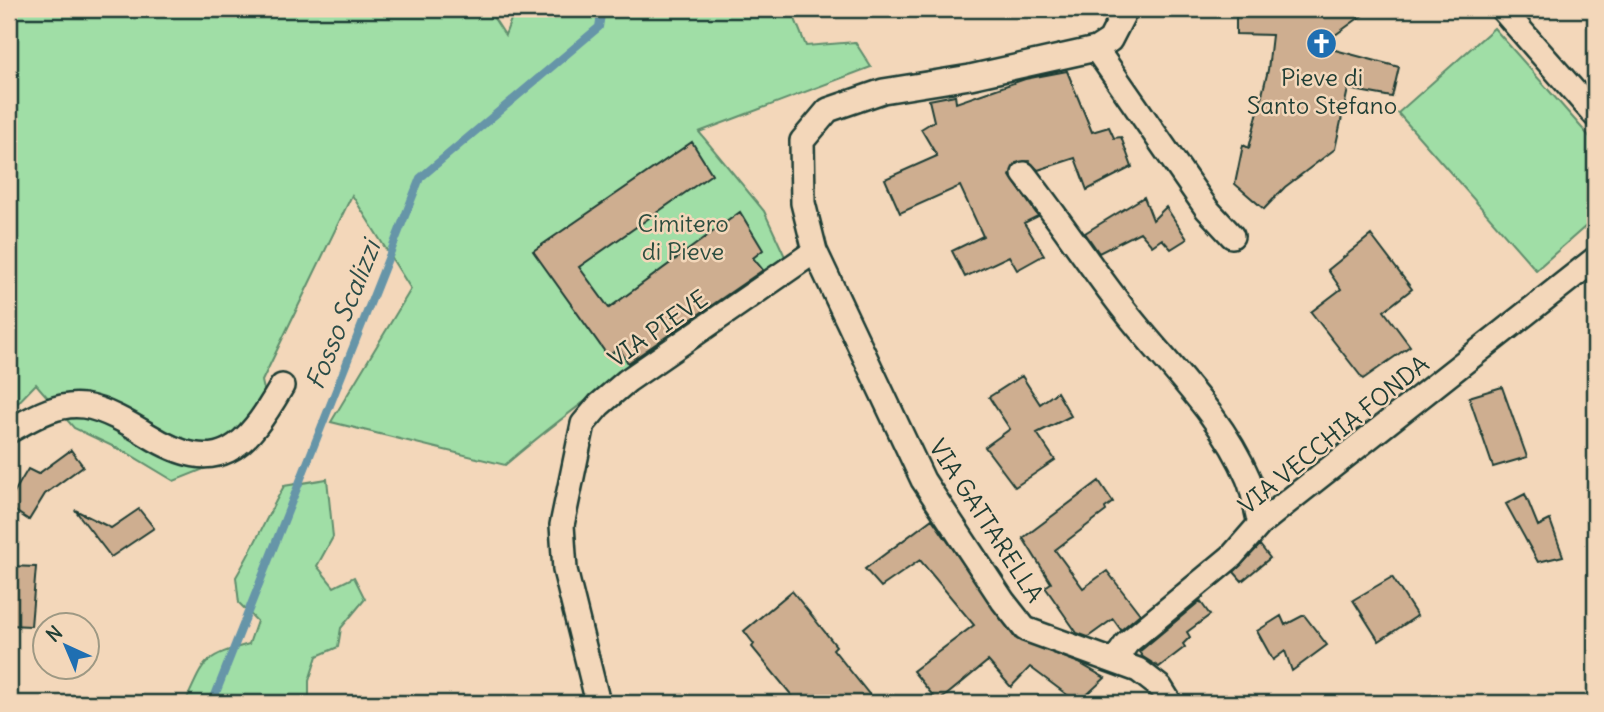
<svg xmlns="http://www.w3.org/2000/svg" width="1604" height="712" font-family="Delius,sans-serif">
  <rect width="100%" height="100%" fill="#f3d7ba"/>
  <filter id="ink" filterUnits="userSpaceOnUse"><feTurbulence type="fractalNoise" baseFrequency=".0143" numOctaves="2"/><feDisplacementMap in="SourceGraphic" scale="14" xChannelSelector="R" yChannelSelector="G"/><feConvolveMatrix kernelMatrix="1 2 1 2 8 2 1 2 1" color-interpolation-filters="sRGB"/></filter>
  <g filter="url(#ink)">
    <path fill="#a0dea6" stroke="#608e6d" stroke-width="2" d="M 9,9 L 488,9 L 505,35 L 515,9 L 791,9 L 806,46 L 855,42 L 871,67 L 699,132 L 764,211 L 787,261 C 691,326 594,389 505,465 L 331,422 L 411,289 L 352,195 L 262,381 L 270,418 L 229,459 L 174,481 L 129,454 L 74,428 L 36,384 L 9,412 Z
      M 1494,28 L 1595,143 L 1595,218 L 1536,270 L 1398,113 Z
      M 327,479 L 333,537 L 317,566 L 334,587 L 354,577 L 365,599 L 341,628 L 338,647 L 317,656 L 309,681 L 309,703 L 185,703 C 205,660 202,657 249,644 L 257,621 L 239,603 L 236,577 C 254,547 267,516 284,486 Z"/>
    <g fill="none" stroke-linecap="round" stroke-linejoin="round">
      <path stroke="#6695a8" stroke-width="8" d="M 212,703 L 420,178 L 599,27 L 602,9"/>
    </g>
    <path fill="#ceae90" stroke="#1f3d34" stroke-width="2" d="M 1236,9 L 1371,9 L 1320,46 L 1399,67 L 1392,97 L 1348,89 L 1335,149 L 1285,187 L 1264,209 L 1235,184 L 1243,145 L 1249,148 L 1268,70 L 1272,35 L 1236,34 Z
      M 1067,71 L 1092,132 L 1109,127 L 1114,138 L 1121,137 L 1132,167 L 1087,190 L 1075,158 L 1038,170 L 1029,161 L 1016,163 L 1010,176 L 1038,216 L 1024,223 L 1044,255 L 1017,270 L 1009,256 L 965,277 L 952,251 L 983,236 L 960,186 L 900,213 L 885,179 L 937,156 L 921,129 L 934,121 L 929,100 L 955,95 L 956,103 L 1025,79 Z
      M 692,142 L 712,174 L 579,267 L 609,308 L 740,212 L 763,250 L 753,258 L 763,270 L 628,363 L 619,348 L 608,356 L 533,251 Z
      M 1144,197 L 1153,220 L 1166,207 L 1187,239 L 1171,249 L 1162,239 L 1152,246 L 1140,232 L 1099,253 L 1085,233 Z
      M 1371,235 L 1412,289 L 1384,311 L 1410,346 L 1363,379 L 1311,312 L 1341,289 L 1328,270 Z
      M 1022,376 L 1040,404 L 1057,392 L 1071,416 L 1037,433 L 1055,460 L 1015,487 L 985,447 L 1010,429 L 989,397 Z
      M 1502,387 L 1527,457 L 1493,467 L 1469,397 Z
      M 71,450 L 83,466 L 45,494 L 29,520 L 9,507 L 9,501 L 28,469 L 38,474 Z
      M 1099,481 L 1113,502 L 1105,508 L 1106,511 L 1055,550 L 1083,588 L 1107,571 L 1140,614 L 1121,630 L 1113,619 L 1088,637 L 1077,633 L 1045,587 L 1051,583 L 1023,538 Z
      M 1525,494 L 1538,526 L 1550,520 L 1563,556 L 1538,562 L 1506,504 Z
      M 139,509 L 154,528 L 111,557 L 75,510 L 111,528 Z
      M 932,519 L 1015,638 L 1079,663 L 1105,678 L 1078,703 L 1030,667 L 1011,687 L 988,661 L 938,702 L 913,671 L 974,625 L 920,560 L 881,587 L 865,569 Z
      M 1260,545 L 1270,558 L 1242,581 L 1234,572 Z
      M 9,566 L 36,567 L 31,626 L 9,625 Z
      M 1392,577 L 1417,616 L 1379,641 L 1353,600 Z
      M 792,591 L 836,646 L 833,649 L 876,703 L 798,703 L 752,647 L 754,644 L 744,631 Z
      M 1200,601 L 1210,615 L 1187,632 L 1190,637 L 1183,644 L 1185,647 L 1159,667 L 1143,657 L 1139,652 Z
      M 1304,615 L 1327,645 L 1292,671 L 1285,651 L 1273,660 L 1257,631 L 1281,616 L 1285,625 Z"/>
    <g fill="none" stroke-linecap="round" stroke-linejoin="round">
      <defs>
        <path id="minor" d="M 1502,9 L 1595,115
          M 1096,49 L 1207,209 L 1232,236
          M 1024,174 C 1059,219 1090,266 1125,311 C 1167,365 1221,414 1248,478 C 1254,492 1256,509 1260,524
          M 815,251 L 923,480 L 1003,601 L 1025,629 L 1138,670 L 1160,687 L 1170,703
          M 9,431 C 31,419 57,402 84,406 C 105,409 130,424 148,435 C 219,479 246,448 282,386
          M 1115,660 L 1127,643 L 1232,556 L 1260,524 L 1286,503 L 1595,259
          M 598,703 L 565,570 L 562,525 L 583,424 L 599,405 L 627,381 L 815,251 L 803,203 L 802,141 L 828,110 L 883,91 L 970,77 L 1096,49 L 1110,40 L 1126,9"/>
      </defs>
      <use href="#minor" stroke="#1f3d34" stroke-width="28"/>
      <use href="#minor" stroke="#f3d7ba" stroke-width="23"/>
    </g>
  </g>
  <defs>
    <symbol id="church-disc" viewBox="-11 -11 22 22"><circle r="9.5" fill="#1f6fb2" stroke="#f3d7ba"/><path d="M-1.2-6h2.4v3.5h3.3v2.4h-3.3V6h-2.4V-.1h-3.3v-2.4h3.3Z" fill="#fff"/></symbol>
  </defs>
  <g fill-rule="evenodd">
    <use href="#church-disc" x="1304" y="26" width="35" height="35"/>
  </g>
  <g text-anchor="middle" stroke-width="5" stroke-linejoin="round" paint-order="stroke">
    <g font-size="24" fill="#1f3d34" stroke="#f3d7ba">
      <text x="1322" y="86">Pieve di<tspan x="1322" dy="28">Santo Stefano</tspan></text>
    </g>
    <g font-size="24" fill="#2c4d3f" stroke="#f3d7ba">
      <text x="683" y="232">Cimitero<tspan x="683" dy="28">di Pieve</tspan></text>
    </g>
    <g font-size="24" fill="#1f3d34" stroke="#f3d7ba">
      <text transform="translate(658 329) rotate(-35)" y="8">VIA PIEVE</text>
      <text transform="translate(1334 435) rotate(-39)" y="8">VIA VECCHIA FONDA</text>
      <text transform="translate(986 521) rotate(57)" y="8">VIA GATTARELLA</text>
    </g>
    <g font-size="26" font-style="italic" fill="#2b4c47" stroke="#f3d7ba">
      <text transform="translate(343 315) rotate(-68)" y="9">Fosso Scalizzi</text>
    </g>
  </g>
  <rect width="1604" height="712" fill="none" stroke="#f3d7ba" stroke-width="35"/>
  <rect x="18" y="18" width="1569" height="677" fill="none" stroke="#1f3d34" stroke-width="2.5" filter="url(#ink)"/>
  <g transform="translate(66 646) rotate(316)"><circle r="33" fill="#f3d7ba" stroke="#9e9984" stroke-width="2"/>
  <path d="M0-5L12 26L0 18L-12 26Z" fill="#1f6fb2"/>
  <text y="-10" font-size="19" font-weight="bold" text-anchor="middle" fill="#1f3d34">N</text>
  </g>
</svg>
